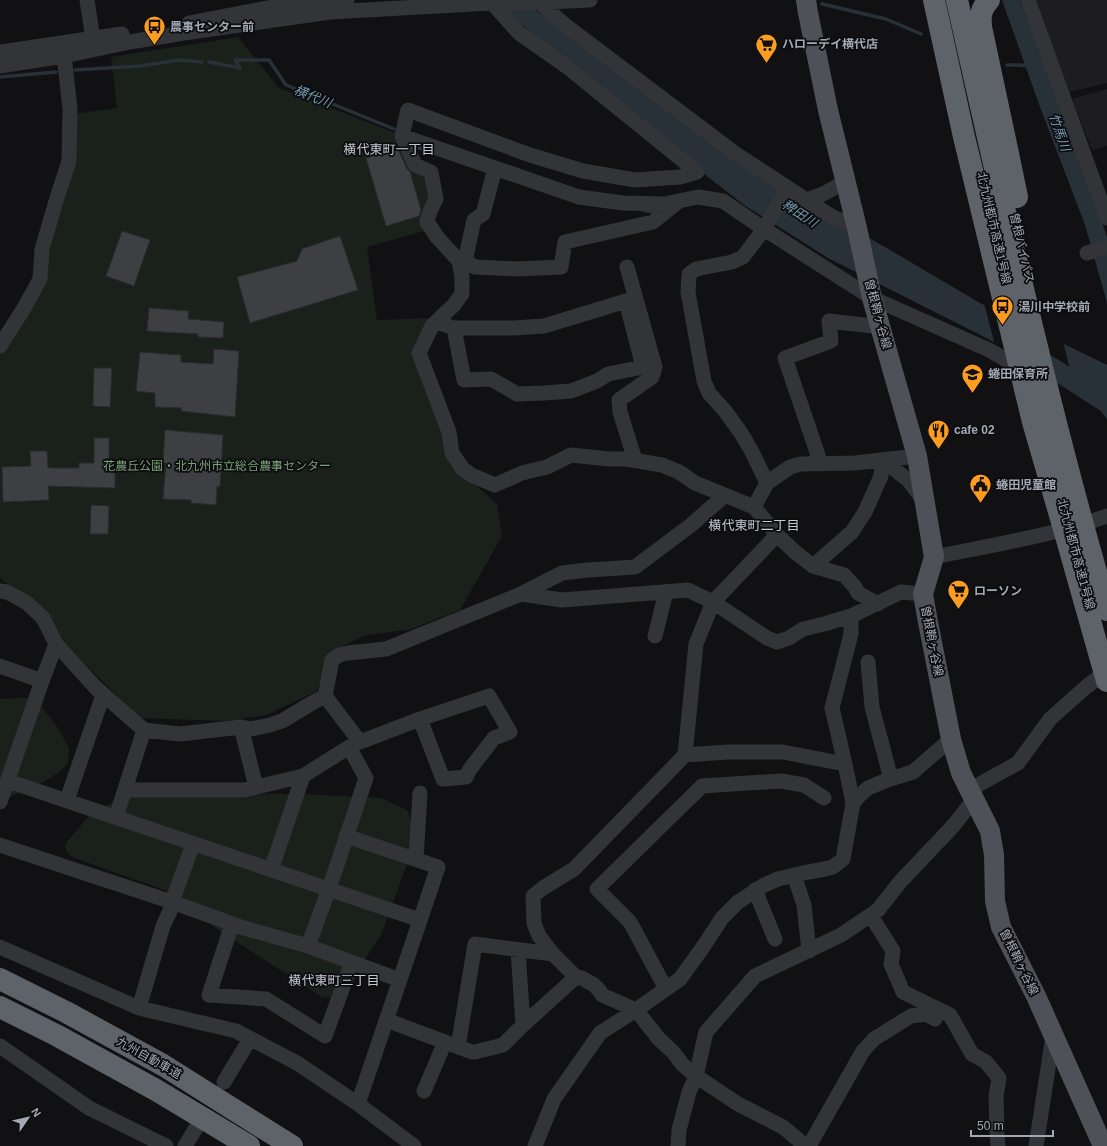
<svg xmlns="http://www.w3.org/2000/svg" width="1107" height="1146" font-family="Helvetica,'Noto Sans JP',sans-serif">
  <rect width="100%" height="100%" fill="#111113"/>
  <path fill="#1d1d20" d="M 1034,0 L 1107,0 L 1107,83 L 1069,92 Z
    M 1107,89 L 1107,146 L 1092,150 L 1072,99 Z"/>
  <path fill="#19211a" d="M 238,37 L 279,88 L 398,134 L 427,173 L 433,198 L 424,231 L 367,247 L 377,320 L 430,318 L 416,350 L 462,473 L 497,504 L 502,536 L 460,610 L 411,629 L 363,636 L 331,652 L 317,691 L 266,715 L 226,721 L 140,718 L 65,645 L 39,608 L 0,578 L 0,351 L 42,278 L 73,114 L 117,108 L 111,57 Z
    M 16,698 L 32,698 L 42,707 L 58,728 L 69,748 L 68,762 L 61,771 L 40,784 L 0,801 L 0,699 Z
    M 149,793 L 299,794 L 381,798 L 407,810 L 411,820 L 412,851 L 381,935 L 356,973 L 338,995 L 331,998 L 322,997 L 224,934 L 164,890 L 72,857 L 66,851 L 65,844 L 88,817 L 119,798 Z"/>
  <path fill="#273137" d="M 491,0 L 523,0 L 698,134 L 762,178 L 885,247 L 980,303 L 1107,365 L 1107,419 L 1078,383 L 1004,347 L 828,258 L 744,205 L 708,177 L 624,107 Z
    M 1002,0 L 1020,0 L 1023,9 L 1070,128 L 1107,237 L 1107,303 L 1085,225 L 1040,107 Z"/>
  <path fill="#111113" d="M 984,303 L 1063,341 L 1073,383 L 995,345 Z"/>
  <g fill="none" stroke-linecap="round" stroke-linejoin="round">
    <path stroke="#273137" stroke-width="3.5" d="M 822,4 L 886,19 L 921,34
      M 209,62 L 240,68 L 235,60 L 269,60 L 286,85 L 394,129
      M 1007,65 L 1018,65 L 1030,66
      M 75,70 L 140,66 L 179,60 L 202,62
      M 0,77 L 56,72
      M 643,210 L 657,213"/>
    <path stroke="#273137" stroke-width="20" d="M 1048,365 L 1107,403"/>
  </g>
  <path fill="#3d3f43" stroke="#2b2b2f" d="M 398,149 L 407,169 L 410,172 L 421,210 L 419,216 L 386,226 L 366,158 Z
    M 122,231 L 150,240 L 134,286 L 106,276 Z
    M 340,236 L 358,290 L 250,323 L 237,277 L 297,261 L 302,249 Z
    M 149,308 L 189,311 L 188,319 L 224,322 L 223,338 L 198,337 L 198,334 L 147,331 Z
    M 214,349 L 239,351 L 235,417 L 181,411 L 182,408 L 155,407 L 155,393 L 136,391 L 140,352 L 181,355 L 181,362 L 213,364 Z
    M 94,368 L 112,368 L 110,407 L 93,406 Z
    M 165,430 L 223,435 L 220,487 L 217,486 L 216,505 L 191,503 L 191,500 L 163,499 L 166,463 L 163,463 Z
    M 94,438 L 109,438 L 109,471 L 115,471 L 115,488 L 48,486 L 49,500 L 3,502 L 2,467 L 31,466 L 30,451 L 47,451 L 48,468 L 79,468 L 79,463 L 94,463 Z
    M 91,505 L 109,506 L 108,534 L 90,534 Z"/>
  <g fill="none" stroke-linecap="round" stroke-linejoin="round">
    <path stroke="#323438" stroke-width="15" d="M 87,0 L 93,39
      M 537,0 L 565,25 L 736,154 L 831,216 L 857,228
      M 1028,0 L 1107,218
      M 492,3 L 519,33 L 566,66 L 697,172 L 680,177 L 635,180 L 583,171 L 530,155 L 408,110 L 402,136 L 579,197 L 623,203 L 664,204 L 698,197 L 723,201 L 764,229 L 872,298 L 989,350 L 1020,368
      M 189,23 L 294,3 L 347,0
      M 0,52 L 122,34
      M 0,66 L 64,56 L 130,42 L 184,33 L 330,12 L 492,3 L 548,2 L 590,0
      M 402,136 L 415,165 L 431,172 L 436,199 L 430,211 L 427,222 L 437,237 L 459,261 L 462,277 L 462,294 L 453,306 L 441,317 L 432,326 L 419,353 L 449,432 L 452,453 L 462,468 L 471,475 L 495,485 L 522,473 L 547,467 L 571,455 L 609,459 L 626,459 L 662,465 L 679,472 L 695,483 L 754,507 L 777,535 L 795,552 L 813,566 L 844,575 L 855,587 L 858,593 L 878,604
      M 806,200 L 823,194 L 845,182
      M 1087,253 L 1107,247
      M 459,261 L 465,261 L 474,220 L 483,214 L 495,168
      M 465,261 L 475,267 L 517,269 L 561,267 L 565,242 L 653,222 L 678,202
      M 627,267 L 655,367 L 652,377 L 619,400 L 620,412 L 635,460
      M 436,322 L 454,328 L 464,380 L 491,379 L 517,394 L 544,393 L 571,391 L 597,381 L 608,374 L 643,367 L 626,301 L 544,326 L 514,328 L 454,328
      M 0,346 L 24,308 L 40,279 L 42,249 L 57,198 L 69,161 L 70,109 L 63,46
      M 883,460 L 909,481 L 924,501
      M 821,464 L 785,358 L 831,341 L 829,321 L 881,327
      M 767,483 L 752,452 L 741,433 L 725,411 L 709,393 L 704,381 L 688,292 L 689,274 L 696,269 L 732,262 L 743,257 L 764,229 L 788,188
      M 754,507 L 767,483 L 790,467 L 801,464 L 855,463 L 917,456
      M 934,557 C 992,545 1051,536 1107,516
      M 813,566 L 852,532 L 865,512 L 881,476 L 883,460
      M 0,591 L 7,592 L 27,603 L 43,618 L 56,644 L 96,688 L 144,730 L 180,734 L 241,727 L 251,729 L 270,725 L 282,721 L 312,703 L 325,696 L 332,660 L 339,655 L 348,653 L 386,649 L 521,594 L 562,573 L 588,570 L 635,567 L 691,525 L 724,496
      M 521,594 L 562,600 L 688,590 L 713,602 L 767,638 L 777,642 L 789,638 L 803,629 L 824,624 L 851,616 L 901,592 L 923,594
      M 655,636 L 666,592
      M 868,662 L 872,707 L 891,779
      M 0,666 L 42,681 L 0,802
      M 42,681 L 56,644
      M 325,696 L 360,742 L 420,719 L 443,779 L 466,777 L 470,769 L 494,738 L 510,732 L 489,696 L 420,719
      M 241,727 L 256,787
      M 685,755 L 696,644 L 713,602 L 777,535
      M 845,764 L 832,708 L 851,634 L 851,616
      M 303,776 L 349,747 L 366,778 L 329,889 L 308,946
      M 8,781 L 420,920
      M 125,790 L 244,790 L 303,776 L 271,870
      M 969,790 L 1018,763 L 1050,719 L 1086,687 L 1104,673
      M 67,800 L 103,695
      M 116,817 L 144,730
      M 346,836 L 438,867 L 358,1104
      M 0,845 L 172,902 L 244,928 L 308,946 L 400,980
      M 416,859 L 420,793
      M 794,875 L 804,905 L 809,951
      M 755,890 L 775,939
      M 871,916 L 893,951 L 891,964 L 903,992 L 950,1015 L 972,1054 L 986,1062 L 999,1078 L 996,1096 L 997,1133 L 998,1146
      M 232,924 L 209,995 L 266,999 L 325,1036 L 352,962
      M 0,947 L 139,1008 L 236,1031 L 297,1063 L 358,1104 L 414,1146
      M 518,950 L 523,1025
      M 666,989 L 630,922 L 597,889 L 702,786 L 781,781 L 804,785 L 824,798
      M 139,1008 L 163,926 L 170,911 L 172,902 L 193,844
      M 386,1020 L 472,1052 L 475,1052 L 503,1045 L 523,1025 L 576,977
      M 0,1046 L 89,1108 L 166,1146
      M 458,1047 L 475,944 L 553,954
      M 224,1082 L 250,1039
      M 424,1091 L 445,1042
      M 185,1146 L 196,1128
      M 535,1146 L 554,1099 L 600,1033 L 636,1010 L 680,979 L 703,947 L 722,918 L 738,902 L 764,885 L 778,879 L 803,873 L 825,869 L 833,867 L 843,859 L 853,803 L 859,796 L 868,788 L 887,780 L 913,772 L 951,739
      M 678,1146 L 679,1130 L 689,1092 L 696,1076 L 706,1032 L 721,1015 L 755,976 L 841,935 L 878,910 L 900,882 L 954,825 L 974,799
      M 803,1146 L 802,1143 L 783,1127 L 738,1104 L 696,1076 L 682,1064 L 674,1053 L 659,1039 L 636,1010 L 602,995 L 600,991 L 594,985 L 582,978 L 576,977 L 553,954 L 539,936 L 534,923 L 533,896 L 543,888 L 574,869 L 685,755 L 728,752 L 783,752 L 845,764 L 853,803
      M 809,1146 L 863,1051 L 874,1039 L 911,1016 L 926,1014 L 935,1019
      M 1036,1146 L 1053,1036"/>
    <path stroke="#4e5157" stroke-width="20" d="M 806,0 L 808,13 L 828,110 L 857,228 L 872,298 L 917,456 L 934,557 L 923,594 L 928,622 L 951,739 L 961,773 L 990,831 L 994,855 L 995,901 L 1001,927 L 1036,996 L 1103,1146"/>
    <path stroke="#5e6269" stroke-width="22" d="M 934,0 L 964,137 L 1033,422 L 1064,529 L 1107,681
      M 957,0 C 1003,204 1048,409 1107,610
      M 989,0 C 981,9 980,15 981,27 L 1006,144 L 1017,197
      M 0,979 L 66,1012 L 163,1065 L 292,1146
      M 0,1007 L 56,1035 L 156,1090 L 249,1146"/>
  </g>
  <defs>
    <symbol id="bus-pin" viewBox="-11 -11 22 30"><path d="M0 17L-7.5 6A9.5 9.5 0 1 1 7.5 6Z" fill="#fc9d20" stroke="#0c0c0e"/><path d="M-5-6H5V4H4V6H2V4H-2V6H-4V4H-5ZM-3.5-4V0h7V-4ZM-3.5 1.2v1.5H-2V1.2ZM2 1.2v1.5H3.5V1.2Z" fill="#111"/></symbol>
    <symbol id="supermarket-pin" viewBox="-11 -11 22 30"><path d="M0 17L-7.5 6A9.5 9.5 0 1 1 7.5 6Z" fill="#fc9d20" stroke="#0c0c0e"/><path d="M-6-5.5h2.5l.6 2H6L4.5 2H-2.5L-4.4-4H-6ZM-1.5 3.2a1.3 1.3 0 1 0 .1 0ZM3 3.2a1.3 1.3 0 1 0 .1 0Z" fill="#111"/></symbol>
    <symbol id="school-pin" viewBox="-11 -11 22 30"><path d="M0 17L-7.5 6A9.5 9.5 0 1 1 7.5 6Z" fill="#fc9d20" stroke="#0c0c0e"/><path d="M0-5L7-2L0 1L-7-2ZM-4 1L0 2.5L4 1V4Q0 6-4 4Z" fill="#111"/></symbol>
    <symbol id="restaurant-pin" viewBox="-11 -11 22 30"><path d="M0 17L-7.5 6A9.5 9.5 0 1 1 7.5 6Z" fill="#fc9d20" stroke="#0c0c0e"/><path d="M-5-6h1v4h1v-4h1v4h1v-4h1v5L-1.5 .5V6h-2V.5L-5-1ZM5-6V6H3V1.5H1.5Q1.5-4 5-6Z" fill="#111"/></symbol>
    <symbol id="civic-pin" viewBox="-11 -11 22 30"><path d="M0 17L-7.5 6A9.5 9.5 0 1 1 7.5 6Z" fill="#fc9d20" stroke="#0c0c0e"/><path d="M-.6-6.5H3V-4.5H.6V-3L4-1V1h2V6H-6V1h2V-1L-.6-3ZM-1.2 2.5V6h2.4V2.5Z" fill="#111"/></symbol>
  </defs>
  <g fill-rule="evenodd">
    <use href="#bus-pin" x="142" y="14" width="25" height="34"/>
    <use href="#supermarket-pin" x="754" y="32" width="25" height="34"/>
    <use href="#bus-pin" x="990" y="294" width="25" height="34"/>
    <use href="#school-pin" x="960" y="362" width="25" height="34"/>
    <use href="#restaurant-pin" x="926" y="418" width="25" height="34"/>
    <use href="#civic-pin" x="968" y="472" width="25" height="34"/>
    <use href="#supermarket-pin" x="946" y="578" width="25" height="34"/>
  </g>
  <g text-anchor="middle" stroke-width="3.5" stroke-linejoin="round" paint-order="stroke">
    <g font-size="12" font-weight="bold" fill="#a2a9b4" stroke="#0c0c0e" text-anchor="start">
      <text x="170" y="31">農事センター前</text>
      <text x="782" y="48">ハローデイ横代店</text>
      <text x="1018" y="311">湯川中学校前</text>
      <text x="988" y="378">蜷田保育所</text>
      <text x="954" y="434">cafe 02</text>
      <text x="996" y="489">蜷田児童館</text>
      <text x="974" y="595">ローソン</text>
    </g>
    <g font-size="12" fill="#a2a9b4" stroke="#0c0c0e">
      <text transform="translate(994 228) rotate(77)" y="4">北九州都市高速1号線</text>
      <text transform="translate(1022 248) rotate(77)" y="4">曽根バイパス</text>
      <text transform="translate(878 314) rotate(75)" y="4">曽根鞘ヶ谷線</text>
      <text transform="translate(1076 554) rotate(75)" y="4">北九州都市高速1号線</text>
      <text transform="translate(932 641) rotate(79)" y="4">曽根鞘ヶ谷線</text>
      <text transform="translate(1019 962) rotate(64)" y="4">曽根鞘ヶ谷線</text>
      <text transform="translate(149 1058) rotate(29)" y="4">九州自動車道</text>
    </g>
    <g font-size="12" fill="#79a177" stroke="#0c0c0e">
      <text x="217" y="470">花農丘公園・北九州市立総合農事センター</text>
    </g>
    <g font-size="13" font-style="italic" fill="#769cb2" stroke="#0c0c0e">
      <text transform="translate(313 96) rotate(22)" y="5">横代川</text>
      <text transform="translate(1060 132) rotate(71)" y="5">竹馬川</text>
      <text transform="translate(800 213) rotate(33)" y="5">稗田川</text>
    </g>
    <g font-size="13" fill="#c3c8d0" stroke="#0c0c0e">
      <text x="389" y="154">横代東町一丁目</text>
      <text x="754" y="530">横代東町二丁目</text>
      <text x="334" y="985">横代東町三丁目</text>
    </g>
  </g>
  <g transform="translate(28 1118) rotate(56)" stroke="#0c0c0e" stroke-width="3" paint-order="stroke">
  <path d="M0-3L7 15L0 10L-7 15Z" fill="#a2a9b4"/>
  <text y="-6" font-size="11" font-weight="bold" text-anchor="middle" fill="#a2a9b4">N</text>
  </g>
  <path d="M971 1130v6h82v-6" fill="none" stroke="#a2a9b4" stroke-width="2"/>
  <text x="977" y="1130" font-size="12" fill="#a2a9b4" stroke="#0c0c0e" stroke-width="3" paint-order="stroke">50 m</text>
</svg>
